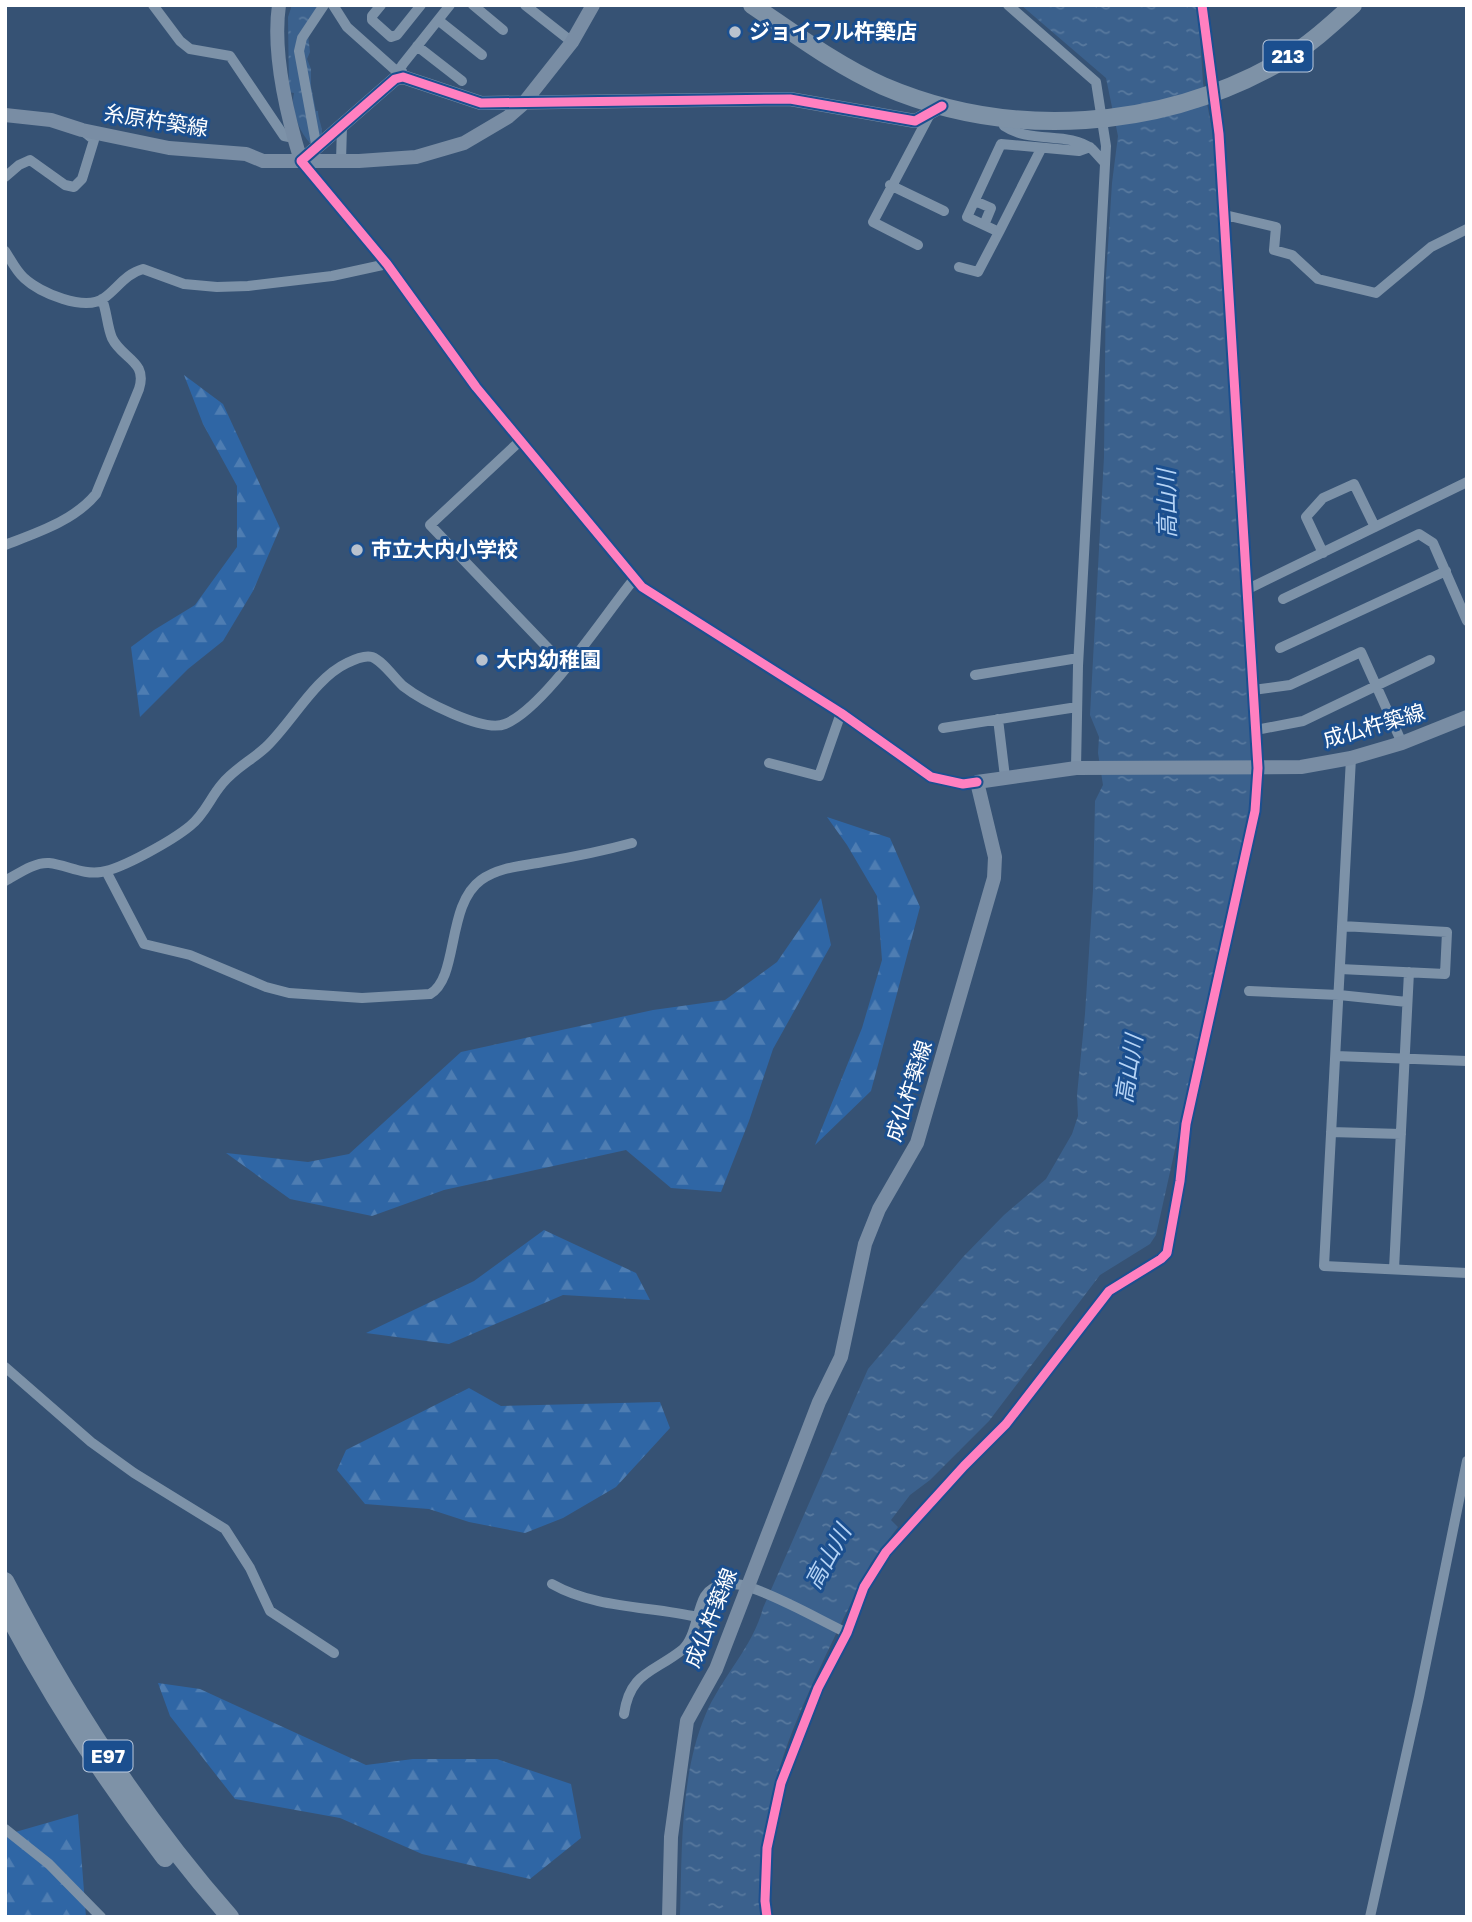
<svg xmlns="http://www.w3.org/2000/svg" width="1472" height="1922" font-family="'Golos Text','Noto Sans JP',sans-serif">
  <defs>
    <pattern id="forest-firs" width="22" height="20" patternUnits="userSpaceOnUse" patternTransform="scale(1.75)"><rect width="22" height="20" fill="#2f66a5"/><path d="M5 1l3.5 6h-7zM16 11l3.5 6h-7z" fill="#4e7db2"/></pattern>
    <pattern id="water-ripples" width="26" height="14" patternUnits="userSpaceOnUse" patternTransform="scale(1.75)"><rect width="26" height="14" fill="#3b618d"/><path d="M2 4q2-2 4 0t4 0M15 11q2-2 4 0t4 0" fill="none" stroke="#58799e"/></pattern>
  </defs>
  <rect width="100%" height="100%" fill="#365274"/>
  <path fill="url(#forest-firs)" d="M 184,375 L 223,404 L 280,528 L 253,591 L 223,641 L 188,669 L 140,717 L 131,647 L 154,630 L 195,605 L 237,547 L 237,486 L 203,424 Z
    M 827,817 L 890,838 L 920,907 L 871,1091 L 815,1145 L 862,1028 L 882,960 L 877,896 L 847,845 Z
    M 821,898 L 831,945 L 773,1049 L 749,1121 L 721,1192 L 671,1188 L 626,1150 L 444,1190 L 372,1216 L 290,1199 L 226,1153 L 308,1162 L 349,1154 L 461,1052 L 653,1010 L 725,1000 L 777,962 Z
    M 544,1230 L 636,1273 L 650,1300 L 563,1295 L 449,1344 L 366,1333 L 474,1281 Z
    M 469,1388 L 501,1406 L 660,1402 L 670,1428 L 616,1487 L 563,1518 L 525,1533 L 469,1522 L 429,1509 L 365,1504 L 337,1470 L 346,1450 Z
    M 158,1683 L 200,1689 L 366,1765 L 413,1759 L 497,1759 L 571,1784 L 581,1838 L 530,1879 L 422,1854 L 340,1818 L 235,1799 L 170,1716 Z
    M 78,1814 L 86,1917 L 5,1917 L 5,1835 Z"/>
  <path fill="url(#water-ripples)" d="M 292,5 L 320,5 L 308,35 L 310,52 L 307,59 L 311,69 L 311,86 L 316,111 L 318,111 C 318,120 323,126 322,136 L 310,143 C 299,132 290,108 294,93 L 289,92 L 288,17 Z
    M 1021,5 L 1198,5 L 1203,83 L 1212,129 L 1218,194 L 1238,542 L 1253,760 L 1251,808 L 1156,1235 L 1150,1244 L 1100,1275 L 989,1421 L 930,1480 L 910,1495 L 891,1520 L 898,1527 L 871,1563 L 861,1582 C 830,1648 789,1724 772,1795 C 763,1835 761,1875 761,1917 L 680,1917 C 682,1852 680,1776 705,1716 C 720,1679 753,1647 763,1608 L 868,1369 L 963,1257 L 1004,1215 L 1046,1179 L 1072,1134 L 1078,1116 L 1077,1095 L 1085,1014 L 1093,890 L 1095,801 L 1103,785 L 1098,753 L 1099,737 L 1090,715 L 1104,457 L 1106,277 L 1112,183 L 1118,136 L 1106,78 Z"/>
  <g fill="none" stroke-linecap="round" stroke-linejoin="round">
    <path stroke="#7d92a8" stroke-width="10" d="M 153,5 L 180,41 L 190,49 L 230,56 L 284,136 L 294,138
      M 333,5 L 347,27 L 403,77
      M 381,5 L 372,16 L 372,20 L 391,37 L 397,35 L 421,5
      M 473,5 L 503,30
      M 525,5 L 572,42
      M 1008,5 L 1096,82 L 1106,146 L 1078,666 L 1076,768
      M 438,20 L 482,55
      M 417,46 L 462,81
      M 403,77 L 401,67 L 403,64 L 450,5
      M 1006,118 L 1004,126 C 1030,144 1069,131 1092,149 C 1096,153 1100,158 1104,162
      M 317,149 L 299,51 L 302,38 L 324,5
      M 1041,149 L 999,232 L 967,217 L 1001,144 L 1079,151 L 1090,147
      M 301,161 L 387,264 L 476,387 L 642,587 L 841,713 L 931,777 L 963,784 L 977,782
      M 341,161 L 342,126
      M 5,177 L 19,165 L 30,160 L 65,185 L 74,187 L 82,179 L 94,140 L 83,131
      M 890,185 L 944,211
      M 975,201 L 991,208 L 984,225
      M 1225,215 L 1276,227 L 1274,250 L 1292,255 L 1318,279 L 1376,293 L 1431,247 L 1467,229
      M 918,245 L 873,222 L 929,116
      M 5,251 C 11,260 16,271 24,278 C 40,293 85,312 104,298 C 118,288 125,274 143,269 L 184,284 L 217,287 L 248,286 L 332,276 L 387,264
      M 959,267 L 978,272 L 999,232
      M 520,441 L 430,525 L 566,667
      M 5,545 C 36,533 74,521 96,494 L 139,389 C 148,361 122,359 112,338 C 107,326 107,312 102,299
      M 1323,553 L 1306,517 L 1323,498 L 1354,484 L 1375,527
      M 1248,589 L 1467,482
      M 1283,599 L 1419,534 L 1433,543 L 1467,621
      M 1280,648 L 1446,571
      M 975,675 L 1078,658
      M 1253,690 L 1290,685 L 1361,652 L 1402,743
      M 998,719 L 1005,777
      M 943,728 L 1077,707
      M 1256,730 L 1303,721 L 1430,660
      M 1351,758 L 1324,1266 L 1467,1273
      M 769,763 L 819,776 L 841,713
      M 106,871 L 144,944 L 190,955 L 266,987 L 289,993 L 362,998 L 430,994 C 459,978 446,905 481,880 C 499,867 522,866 543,862 C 573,857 603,851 632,843
      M 5,881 C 18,874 34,862 49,863 C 67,865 83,875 101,872 C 122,869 173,840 190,826 C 205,814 210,798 222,784 C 234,769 252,760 266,747 C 292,722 315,678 347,663 C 353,660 365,655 372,657 C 383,661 394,678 403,686 C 421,700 483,733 505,724 C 545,708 605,614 635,578
      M 1340,969 L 1445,974 L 1447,932 L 1342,926
      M 1249,991 L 1339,995 L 1407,1002
      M 1336,1056 L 1467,1061
      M 1331,1132 L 1401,1134
      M 1394,1269 L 1409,972
      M 5,1367 L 91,1442 L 134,1473 L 225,1529 L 250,1568 L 270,1611 L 334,1653
      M 552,1584 C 596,1609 650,1606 697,1617
      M 624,1714 C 630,1672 653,1673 682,1650 C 696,1638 696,1612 705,1596 C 713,1582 736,1582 749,1587 C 782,1598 816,1618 847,1633
      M 5,1829 L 49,1864 L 101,1917
      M 767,1917 L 765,1901 L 767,1848 L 781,1783 L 818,1688 L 847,1633 L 864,1587 L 886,1552 L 964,1466 L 1006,1424 L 1109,1291 L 1161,1259 L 1167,1253 L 1180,1181 L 1186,1124 L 1255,811 L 1258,768 L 1219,134 L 1202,5
      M 1370,1917 L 1419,1697 L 1467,1461"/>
    <path stroke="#798da4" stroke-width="14" d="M 279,5 C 272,53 287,115 301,161 L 395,79 L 403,77 L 481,103 L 790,99 L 915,121 L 942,106
      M 5,115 L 51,120 L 82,130 L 169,148 L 246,154 L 263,161 L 359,161 L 416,157 L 464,143 L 508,117 L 523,104 L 572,42 L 593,5
      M 669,1917 L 671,1837 L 687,1721 L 716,1669 L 819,1402 L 841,1357 L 865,1244 L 879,1209 L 917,1143 L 994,878 L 995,857 L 977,782 L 1076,768 L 1301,767 L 1351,758 L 1402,743 L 1467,717"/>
    <path stroke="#7e92a7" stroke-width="18" d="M 752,5 C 795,34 836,65 883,86 C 1011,141 1162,130 1282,61 C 1308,46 1331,25 1353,5
      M 5,1581 C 67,1701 141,1816 230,1917
      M 5,1609 C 51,1696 105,1780 165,1858"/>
    <defs>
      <path id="cycleway" d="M 942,106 L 915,121 L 790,99 L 481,103 L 403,77 L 395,79 L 301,161 L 387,264 L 476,387 L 642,587 L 841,713 L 931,777 L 963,784 L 977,782
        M 767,1917 L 765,1901 L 767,1848 L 781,1783 L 818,1688 L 847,1633 L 864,1587 L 886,1552 L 964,1466 L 1006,1424 L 1109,1291 L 1161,1259 L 1167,1253 L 1180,1181 L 1186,1124 L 1255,811 L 1258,768 L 1219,134 L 1202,5"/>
    </defs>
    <use href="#cycleway" stroke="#1b4f8f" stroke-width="13"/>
    <use href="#cycleway" stroke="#ff80c0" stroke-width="9"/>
  </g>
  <g fill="#b9c2ce" stroke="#1b4f8f" stroke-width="2.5">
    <circle cx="735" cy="32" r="7"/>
    <circle cx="357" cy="550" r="7"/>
    <circle cx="482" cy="660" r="7"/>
  </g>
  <g text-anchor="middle" stroke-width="6" stroke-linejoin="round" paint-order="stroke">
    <g fill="#1b4f8f" stroke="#bbcadd" stroke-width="2">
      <rect x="1263.5" y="40.5" width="49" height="31" rx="5"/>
      <rect x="83.5" y="1740.5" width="49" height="31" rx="5"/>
    </g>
    <g font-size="19" font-weight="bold" fill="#fff">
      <text x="1288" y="63">213</text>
      <text x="108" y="1763">E97</text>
    </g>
    <g font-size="21" font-weight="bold" fill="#fff" stroke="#1b4f8f" text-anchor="start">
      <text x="749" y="39">ジョイフル杵築店</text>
      <text x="371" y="557">市立大内小学校</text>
      <text x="496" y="667">大内幼稚園</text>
    </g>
    <g font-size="21" fill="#fff" stroke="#1b4f8f">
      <text transform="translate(156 121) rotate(9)" y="7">糸原杵築線</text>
      <text transform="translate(1374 726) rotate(-16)" y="7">成仏杵築線</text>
      <text transform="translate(909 1091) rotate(-72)" y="7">成仏杵築線</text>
      <text transform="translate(711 1618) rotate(-68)" y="7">成仏杵築線</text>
    </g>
    <g font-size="23" font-style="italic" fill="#b5d3f5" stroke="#1b4f8f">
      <text transform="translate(1167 504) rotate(-91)" y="8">高山川</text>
      <text transform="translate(1129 1069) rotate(-81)" y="8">高山川</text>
      <text transform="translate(828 1557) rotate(-61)" y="8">高山川</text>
    </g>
  </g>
  <rect width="1472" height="1922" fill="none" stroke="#ffffff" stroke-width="14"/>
</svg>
